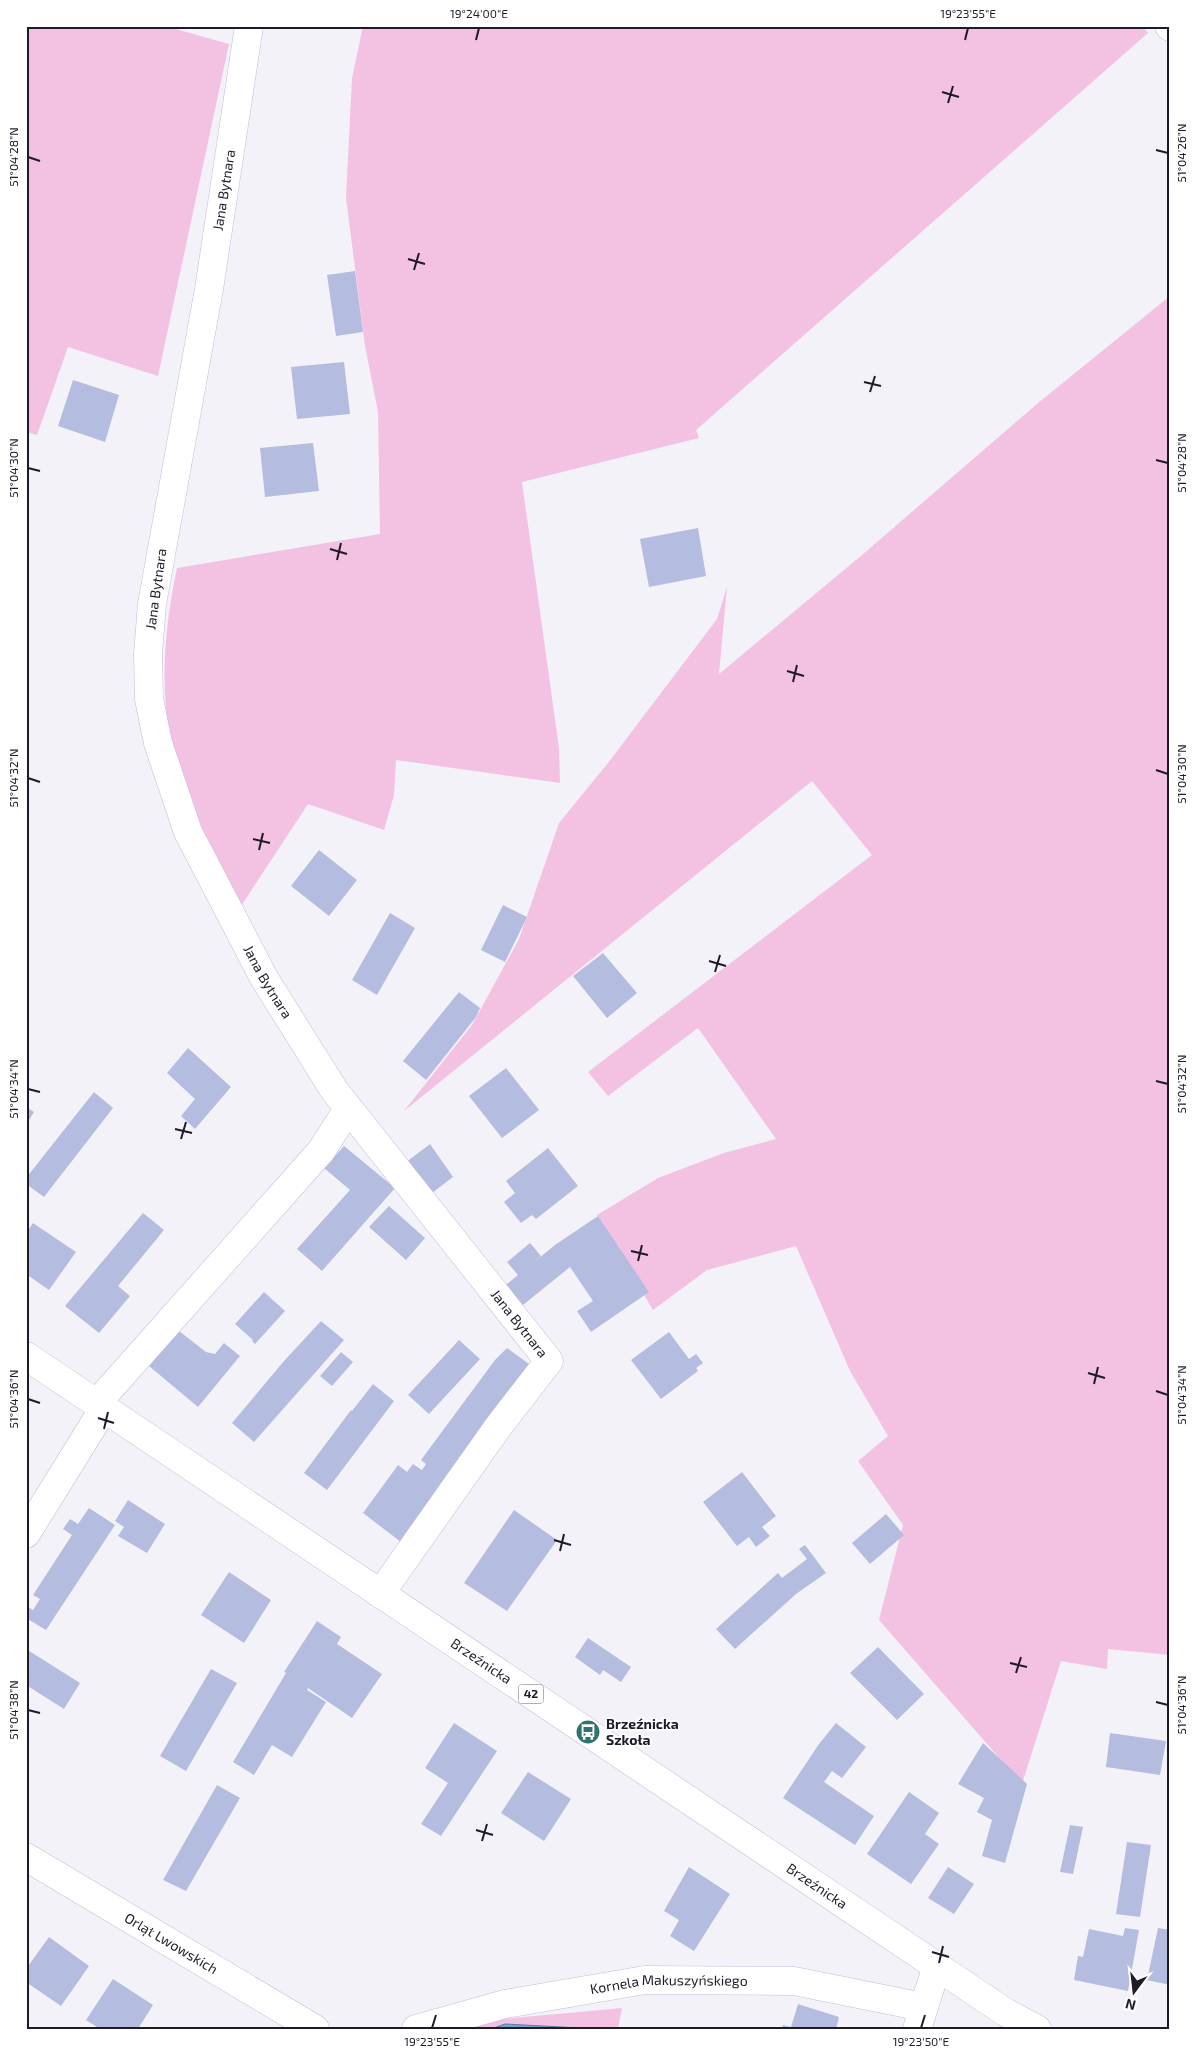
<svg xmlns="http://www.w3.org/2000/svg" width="1196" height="2055" font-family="'Exo 2',sans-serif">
  <rect width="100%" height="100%" fill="#f4f2f9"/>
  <path fill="#f3c1e2" d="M 26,26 L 165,26 L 229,44 L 158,376 L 68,347 L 37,435 L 26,432 Z
    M 363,26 L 1143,26 L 1148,33 L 696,430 L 699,438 L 522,482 L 559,748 L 560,783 L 396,760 L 394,795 L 384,830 L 308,804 L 241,906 C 221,870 201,833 186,794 C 157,720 161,644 177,568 L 380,534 L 378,412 L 365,346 L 346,198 L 352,78 Z
    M 1170,296 L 1170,1655 L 1108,1649 L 1107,1669 L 1061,1661 L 1022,1784 L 879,1620 L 903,1525 L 858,1461 L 888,1436 L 850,1371 L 796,1246 L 707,1270 L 653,1310 L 597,1215 L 658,1178 L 724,1153 L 776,1139 L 698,1028 L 608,1096 L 588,1072 L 872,855 L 812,781 L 404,1111 L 472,1025 L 519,939 L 559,823 L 608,763 L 717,619 L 727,587 L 719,674 L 862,555 L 1038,403 Z
    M 622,2008 L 618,2029 L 581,2029 L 506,2024 L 491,2029 L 459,2029 L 492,2020 Z"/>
  <path fill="#77a4d8" stroke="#5c7ba3" d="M 505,2024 L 580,2028 L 581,2029 L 491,2029 Z"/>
  <path fill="#b4bddf" d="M 355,271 L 363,332 L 336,336 L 327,275 Z
    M 344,362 L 350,414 L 297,419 L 291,367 Z
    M 73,380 L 119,395 L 105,442 L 58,426 Z
    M 313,443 L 319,491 L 265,497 L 260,448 Z
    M 698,528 L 706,576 L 649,587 L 640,539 Z
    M 319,850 L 357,880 L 329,916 L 291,886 Z
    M 503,905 L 527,917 L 505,962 L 481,950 Z
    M 390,913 L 415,928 L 377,995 L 352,980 Z
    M 603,953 L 637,993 L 607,1018 L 573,976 Z
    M 459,992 L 480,1008 L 476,1017 L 426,1080 L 403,1061 Z
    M 188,1048 L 231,1087 L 195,1129 L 181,1116 L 195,1099 L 167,1073 Z
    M 506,1068 L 539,1110 L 502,1138 L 469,1096 Z
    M 94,1092 L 113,1108 L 44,1197 L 26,1184 L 26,1178 Z
    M 26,1107 L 34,1112 L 26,1125 Z
    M 430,1144 L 453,1177 L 428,1196 L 405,1163 Z
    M 344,1146 L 395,1188 L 322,1271 L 297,1249 L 350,1190 L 324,1168 Z
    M 548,1148 L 578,1186 L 536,1219 L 532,1215 L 521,1223 L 504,1202 L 515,1193 L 506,1181 Z
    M 389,1206 L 425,1238 L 406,1260 L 369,1227 Z
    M 143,1213 L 164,1230 L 118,1286 L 130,1296 L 99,1333 L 65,1306 Z
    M 598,1216 L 649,1292 L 591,1332 L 577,1311 L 593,1301 L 570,1267 L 518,1309 L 502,1288 L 518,1275 L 507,1262 L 530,1243 L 541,1256 L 533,1263 L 555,1245 Z
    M 33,1223 L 76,1252 L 49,1290 L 26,1274 L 26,1233 Z
    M 264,1292 L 285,1311 L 255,1344 L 252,1341 L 253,1340 L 235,1324 Z
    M 321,1321 L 344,1340 L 254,1442 L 232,1423 L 284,1361 Z
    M 179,1331 L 206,1352 L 215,1354 L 224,1343 L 240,1356 L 198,1407 L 149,1366 Z
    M 669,1332 L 689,1359 L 696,1354 L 703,1363 L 696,1368 L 698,1371 L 661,1399 L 631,1360 Z
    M 459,1340 L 480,1359 L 429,1414 L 408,1395 Z
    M 507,1348 L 529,1364 L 446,1476 L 448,1478 L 401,1542 L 363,1513 L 398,1465 L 407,1472 L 413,1464 L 422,1470 L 426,1464 L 421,1460 L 495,1360 Z
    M 341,1352 L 353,1362 L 332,1386 L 320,1376 Z
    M 373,1384 L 394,1401 L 327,1490 L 304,1473 L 351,1410 L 352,1411 Z
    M 742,1472 L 776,1516 L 762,1527 L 770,1536 L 756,1547 L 749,1537 L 737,1546 L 703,1502 Z
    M 128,1500 L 165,1524 L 147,1553 L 118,1536 L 124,1527 L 115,1521 Z
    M 89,1508 L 115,1525 L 46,1630 L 26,1618 L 26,1606 L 33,1610 L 40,1599 L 33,1595 L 72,1535 L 63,1529 L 70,1519 L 78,1524 Z
    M 514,1510 L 557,1540 L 507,1611 L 464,1583 Z
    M 886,1514 L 904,1535 L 870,1564 L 852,1543 Z
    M 805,1545 L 826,1573 L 796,1594 L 735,1649 L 716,1629 L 778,1573 L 782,1578 L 807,1559 L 799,1549 Z
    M 229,1572 L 271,1600 L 244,1643 L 201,1615 Z
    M 317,1621 L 341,1637 L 337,1644 L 382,1674 L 352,1718 L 308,1688 L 307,1690 L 326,1702 L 292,1757 L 272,1745 L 254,1775 L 233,1762 L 286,1673 L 284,1672 Z
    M 588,1638 L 631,1667 L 621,1682 L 603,1670 L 600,1675 L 575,1657 Z
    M 878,1647 L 924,1694 L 897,1720 L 850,1673 Z
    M 26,1649 L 80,1683 L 64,1709 L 26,1685 Z
    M 211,1669 L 237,1683 L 186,1771 L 160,1756 Z
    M 454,1723 L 497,1751 L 441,1836 L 421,1824 L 448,1783 L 425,1768 Z
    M 836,1723 L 866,1747 L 842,1778 L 832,1771 L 824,1782 L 874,1816 L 855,1845 L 783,1798 L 819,1744 Z
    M 1110,1733 L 1166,1741 L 1160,1775 L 1106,1767 Z
    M 983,1743 L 1027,1784 L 1005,1863 L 982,1856 L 992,1820 L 977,1812 L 984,1798 L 958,1784 Z
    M 528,1772 L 571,1799 L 544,1841 L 501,1813 Z
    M 217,1785 L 240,1798 L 186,1891 L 163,1880 Z
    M 909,1792 L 939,1813 L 925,1834 L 939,1844 L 911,1884 L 867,1854 Z
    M 1070,1825 L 1083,1827 L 1073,1874 L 1060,1872 Z
    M 1127,1842 L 1151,1845 L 1140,1917 L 1116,1914 Z
    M 689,1867 L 730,1894 L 694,1951 L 670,1936 L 679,1920 L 664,1911 Z
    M 948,1867 L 974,1884 L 954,1914 L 928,1898 Z
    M 1125,1928 L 1139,1930 L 1128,1991 L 1074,1980 L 1078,1956 L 1083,1957 L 1089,1929 L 1123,1936 Z
    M 1158,1928 L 1170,1930 L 1170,1985 L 1147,1980 Z
    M 49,1937 L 89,1966 L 61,2006 L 26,1982 L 26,1969 Z
    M 113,1979 L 153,2005 L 138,2029 L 100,2029 L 86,2020 Z
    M 798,2004 L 839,2017 L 836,2029 L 782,2029 L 783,2025 L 791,2027 Z"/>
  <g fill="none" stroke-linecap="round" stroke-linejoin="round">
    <defs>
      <g id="minor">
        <path id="s1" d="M 249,26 L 209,289 L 152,604 L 148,654 L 149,699 L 158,743 L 188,832 L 264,978 L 334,1090 L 549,1361 L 498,1427 L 380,1594"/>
        <path d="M 1169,26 L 1170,27"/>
        <path d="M 97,1403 L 321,1151 L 348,1109"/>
        <path d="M 26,1534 L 104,1408"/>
        <path id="s2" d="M 26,1857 L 315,2029"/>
        <path id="s3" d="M 416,2029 L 505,2004 L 645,1980 L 794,1981 L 923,2007"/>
        <path d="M 917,2029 L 937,1966"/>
      </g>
      <g id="major">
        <path id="s4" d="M 26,1356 L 1005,2012 L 1037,2029"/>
      </g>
    </defs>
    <use href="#minor" stroke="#c3bbde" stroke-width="29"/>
    <use href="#major" stroke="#c3bbde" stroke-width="29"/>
    <use href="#minor" stroke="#fff" stroke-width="28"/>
    <use href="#major" stroke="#fff" stroke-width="28"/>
  </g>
  <path fill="none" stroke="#1e1b27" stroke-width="2" d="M 476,40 L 479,28M 965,40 L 968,28M 942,92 L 959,97M 948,103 L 953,86M 1156,150 L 1168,153M 28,157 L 40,161M 408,259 L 425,264M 414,270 L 419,253M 864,382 L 881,386M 870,392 L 875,376M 1156,460 L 1168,463M 28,468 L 40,471M 330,549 L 347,554M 337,560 L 341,543M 787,671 L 804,676M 793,682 L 797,665M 1156,770 L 1168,774M 28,778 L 40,782M 253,839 L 270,843M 259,850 L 263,833M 709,961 L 726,966M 715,972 L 720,955M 1156,1081 L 1168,1084M 28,1089 L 40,1092M 175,1129 L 192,1133M 181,1139 L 186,1122M 631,1251 L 648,1255M 638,1261 L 642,1245M 1088,1373 L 1105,1378M 1094,1384 L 1098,1367M 1156,1391 L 1168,1395M 28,1399 L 40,1403M 98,1418 L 114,1423M 104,1429 L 108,1412M 554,1540 L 571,1545M 560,1551 L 564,1534M 1010,1663 L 1027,1667M 1016,1673 L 1021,1657M 1156,1702 L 1168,1705M 28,1710 L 40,1713M 476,1830 L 493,1835M 482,1841 L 487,1824M 932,1952 L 949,1957M 939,1963 L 943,1946M 432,2028 L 436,2015M 921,2028 L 925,2015"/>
  <defs>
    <symbol id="bus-disc" viewBox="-11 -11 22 22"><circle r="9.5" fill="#2c746e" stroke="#fff"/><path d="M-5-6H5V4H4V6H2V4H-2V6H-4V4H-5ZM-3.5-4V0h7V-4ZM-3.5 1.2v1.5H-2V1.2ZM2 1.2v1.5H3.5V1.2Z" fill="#fff"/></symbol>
  </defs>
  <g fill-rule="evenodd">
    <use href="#bus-disc" x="574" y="1718" width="28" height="28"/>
  </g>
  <g text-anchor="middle" stroke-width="4" stroke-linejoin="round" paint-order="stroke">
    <rect fill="#fff" stroke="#625f68" stroke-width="1" x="518.5" y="1684.5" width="25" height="19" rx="4"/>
    <g font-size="12" font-weight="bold" fill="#1e1b27">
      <text x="531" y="1698">42</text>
    </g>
    <g font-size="14" fill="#1e1b27" stroke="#fff">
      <text transform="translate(224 190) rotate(-81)" y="5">Jana Bytnara</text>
      <text transform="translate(156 589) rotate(-82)" y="5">Jana Bytnara</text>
      <text dy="5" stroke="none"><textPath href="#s1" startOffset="990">Jana Bytnara</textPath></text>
      <text dy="5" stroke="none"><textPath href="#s1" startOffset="1415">Jana Bytnara</textPath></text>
      <text dy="5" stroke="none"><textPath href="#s4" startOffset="548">Brzeźnicka</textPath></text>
      <text dy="5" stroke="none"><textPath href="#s4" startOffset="952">Brzeźnicka</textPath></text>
      <text dy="5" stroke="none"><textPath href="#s2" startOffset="169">Orląt Lwowskich</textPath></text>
      <text dy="5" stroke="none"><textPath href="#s3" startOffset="258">Kornela Makuszyńskiego</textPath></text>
    </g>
    <g font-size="14" font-weight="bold" fill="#1e1b27" stroke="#fff" text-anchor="start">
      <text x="606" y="1729">Brzeźnicka<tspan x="606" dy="16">Szkoła</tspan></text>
    </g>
  </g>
  <rect width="1196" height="2055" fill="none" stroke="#ffffff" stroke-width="55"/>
  <g transform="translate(1134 1992) rotate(195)" stroke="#ffffff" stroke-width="4" paint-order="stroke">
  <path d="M0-4L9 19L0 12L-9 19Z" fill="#1e1b27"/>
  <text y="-8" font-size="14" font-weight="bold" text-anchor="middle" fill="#1e1b27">N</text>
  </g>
  <rect x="28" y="28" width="1140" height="2000" fill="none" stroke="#1e1b27" stroke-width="2"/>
  <g font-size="12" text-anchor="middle" fill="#1e1b27">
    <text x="479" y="18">19°24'00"E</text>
    <text x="968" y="18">19°23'55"E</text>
    <text transform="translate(1182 153) rotate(-90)" y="4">51°04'26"N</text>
    <text transform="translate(14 157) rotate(-90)" y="4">51°04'28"N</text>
    <text transform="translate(1182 463) rotate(-90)" y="4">51°04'28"N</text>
    <text transform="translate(14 468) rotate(-90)" y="4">51°04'30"N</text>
    <text transform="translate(1182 774) rotate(-90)" y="4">51°04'30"N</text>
    <text transform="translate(14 778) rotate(-90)" y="4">51°04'32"N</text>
    <text transform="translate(1182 1084) rotate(-90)" y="4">51°04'32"N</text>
    <text transform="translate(14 1089) rotate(-90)" y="4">51°04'34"N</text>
    <text transform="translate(1182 1395) rotate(-90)" y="4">51°04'34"N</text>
    <text transform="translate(14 1399) rotate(-90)" y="4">51°04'36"N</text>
    <text transform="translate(1182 1705) rotate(-90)" y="4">51°04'36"N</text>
    <text transform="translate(14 1710) rotate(-90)" y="4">51°04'38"N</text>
    <text x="432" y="2046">19°23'55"E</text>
    <text x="921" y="2046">19°23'50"E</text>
  </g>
</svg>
